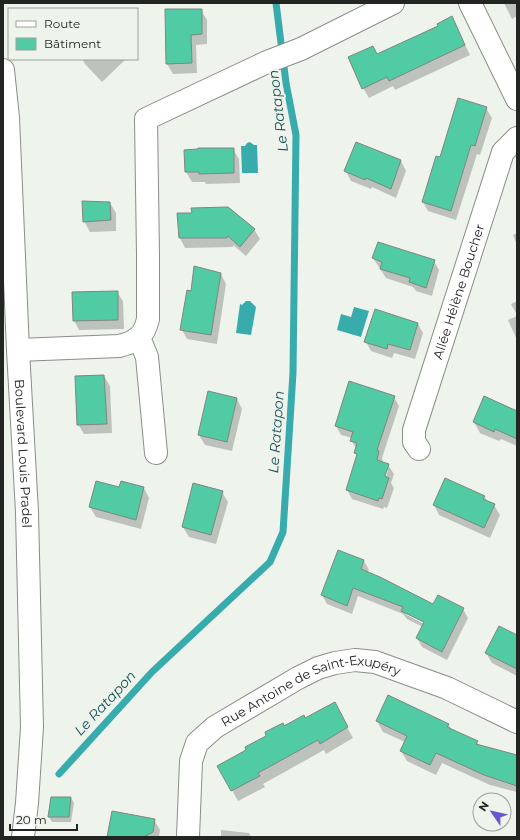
<svg xmlns="http://www.w3.org/2000/svg" width="520" height="840" font-family="Montserrat,sans-serif">
  <rect width="100%" height="100%" fill="#eef3ec"/>
  <path fill="#38abad" d="M 250,142 L 254,145 L 257,145 L 258,173 L 242,173 L 241,146 L 245,146 L 247,143 Z
    M 246,301 L 250,301 L 256,307 L 251,335 L 236,333 L 240,304 L 242,305 Z
    M 354,307 L 369,311 L 361,337 L 337,330 L 341,314 L 351,317 Z"/>
  <path fill="#0003" fill-rule="evenodd" d="M 504,3 L 517,3 L 517,16 L 512,19 Z
    M 201,10 L 207,20 L 207,44 L 196,45 L 197,73 L 173,74 L 167,64 Z
    M 452,17 L 470,55 L 395,90 L 393,86 L 369,98 L 363,88 L 377,55 L 439,26 Z
    M 82,59 L 126,59 L 102,82 L 85,64 Z
    M 486,108 L 492,118 L 480,155 L 477,154 L 456,220 L 428,211 L 423,202 L 440,158 Z
    M 357,144 L 401,161 L 406,171 L 396,198 L 372,187 L 371,189 L 351,181 L 346,171 Z
    M 233,149 L 239,159 L 240,183 L 206,184 L 205,182 L 192,182 L 186,172 L 185,151 Z
    M 110,203 L 116,213 L 116,231 L 90,232 L 84,221 Z
    M 178,214 L 254,229 L 260,239 L 246,256 L 233,245 L 233,247 L 185,248 L 180,238 Z
    M 517,233 L 517,245 L 513,235 Z
    M 373,258 L 434,261 L 439,270 L 432,296 L 416,291 L 413,287 L 386,278 Z
    M 221,274 L 226,284 L 217,344 L 187,339 L 182,330 L 191,292 Z
    M 117,292 L 123,301 L 124,329 L 79,330 L 74,320 Z
    M 517,301 L 517,315 L 511,304 Z
    M 517,316 L 517,340 L 508,320 Z
    M 418,324 L 423,333 L 415,359 L 394,353 L 392,358 L 371,351 L 366,342 Z
    M 104,376 L 110,386 L 112,433 L 84,434 L 78,424 Z
    M 394,397 L 399,406 L 382,458 L 383,463 L 388,465 L 394,474 L 391,483 L 394,488 L 387,508 L 384,507 L 383,509 L 352,499 L 347,490 L 357,456 L 356,453 L 357,450 L 351,440 L 352,438 L 341,435 L 336,426 ZM 386,470 L 388,470 L 385,482 L 383,481 Z
    M 237,399 L 242,409 L 232,451 L 205,445 L 199,435 Z
    M 517,413 L 517,446 L 501,439 L 499,441 L 480,433 L 474,422 Z
    M 120,488 L 144,488 L 149,498 L 141,529 L 96,517 L 90,507 Z
    M 222,492 L 228,502 L 216,544 L 189,537 L 183,527 Z
    M 484,496 L 488,502 L 494,505 L 500,515 L 490,538 L 439,515 L 434,505 Z
    M 339,551 L 364,561 L 369,570 L 367,573 L 433,606 L 463,609 L 468,618 L 447,660 L 422,647 L 417,638 L 423,627 L 407,619 L 403,614 L 358,596 L 352,614 L 327,604 L 322,595 ZM 405,612 L 429,624 L 428,626 L 405,614 Z
    M 517,636 L 517,676 L 492,663 L 486,653 Z
    M 334,704 L 353,738 L 326,754 L 324,750 L 263,784 L 265,787 L 238,801 L 219,767 L 247,751 L 267,736 L 284,727 L 305,719 Z
    M 377,721 L 448,724 L 452,730 L 477,742 L 479,745 L 517,756 L 517,792 L 490,785 L 442,763 L 436,775 L 407,761 L 401,751 L 405,742 L 383,732 Z
    M 71,798 L 74,803 L 71,822 L 52,822 L 49,817 Z
    M 154,820 L 160,830 L 159,837 L 108,837 Z
    M 221,830 L 249,833 L 251,837 L 221,837 Z"/>
  <g fill="none" stroke-linecap="round" stroke-linejoin="round">
    <path stroke="#38abad" stroke-width="7" d="M 59,774 L 152,672 L 270,562 L 283,532 L 293,373 L 296,135 L 286,83 L 276,3"/>
  </g>
  <path fill="#50cba3" stroke="#7e8682" d="M 165,9 L 202,9 L 202,34 L 191,35 L 192,63 L 166,64 Z
    M 452,16 L 465,45 L 389,81 L 387,77 L 362,89 L 348,57 L 373,46 L 377,54 L 438,26 L 437,24 Z
    M 458,98 L 487,107 L 475,146 L 471,145 L 451,211 L 422,202 L 436,156 L 440,157 Z
    M 356,142 L 401,160 L 391,189 L 366,178 L 365,180 L 344,171 Z
    M 198,148 L 234,148 L 234,173 L 199,174 L 199,172 L 185,172 L 184,150 L 198,149 Z
    M 82,201 L 110,202 L 111,220 L 83,222 Z
    M 228,207 L 255,229 L 240,247 L 228,236 L 227,238 L 179,238 L 177,213 L 192,213 L 191,208 Z
    M 378,242 L 435,260 L 426,288 L 409,282 L 410,278 L 380,269 L 382,262 L 372,258 Z
    M 194,266 L 221,273 L 211,335 L 180,330 L 187,290 L 191,291 Z
    M 118,291 L 118,320 L 73,321 L 72,292 Z
    M 375,309 L 418,323 L 410,350 L 388,344 L 387,349 L 364,342 Z
    M 104,375 L 107,424 L 77,425 L 75,376 Z
    M 349,381 L 395,396 L 377,450 L 379,451 L 377,460 L 389,464 L 385,476 L 389,478 L 382,499 L 379,498 L 378,501 L 346,490 L 357,454 L 354,453 L 357,443 L 350,441 L 353,432 L 335,426 Z
    M 208,391 L 237,398 L 227,442 L 198,435 Z
    M 484,396 L 517,411 L 517,439 L 495,429 L 494,432 L 473,422 Z
    M 445,478 L 485,496 L 483,499 L 495,504 L 484,528 L 433,505 Z
    M 96,481 L 119,487 L 121,481 L 144,487 L 136,520 L 89,507 Z
    M 193,483 L 223,491 L 211,535 L 182,527 Z
    M 338,550 L 364,560 L 361,569 L 380,577 L 433,604 L 438,595 L 464,608 L 442,652 L 416,638 L 424,622 L 401,611 L 403,607 L 353,588 L 347,606 L 321,595 Z
    M 499,626 L 517,635 L 517,669 L 485,653 Z
    M 388,695 L 449,724 L 447,727 L 478,741 L 476,744 L 517,755 L 517,786 L 484,775 L 436,753 L 430,765 L 400,751 L 407,736 L 376,721 Z
    M 335,702 L 348,727 L 320,744 L 318,740 L 258,773 L 260,776 L 231,791 L 217,766 L 246,750 L 245,747 L 266,736 L 265,732 L 283,723 L 284,726 L 304,715 L 305,718 Z
    M 51,797 L 71,797 L 69,817 L 48,817 Z
    M 112,811 L 155,819 L 153,832 L 144,837 L 107,837 Z"/>
  <g fill="none" stroke-linecap="round" stroke-linejoin="round">
    <defs>
      <g id="street">
        <path d="M 470,3 L 517,99"/>
        <path id="s1" d="M 3,70 L 8,118 L 18,350 L 27,512 L 32,727 L 27,803 L 23,837"/>
        <path d="M 136,339 L 142,345 L 147,357 L 156,453"/>
        <path d="M 18,350 L 119,346 C 136,342 144,337 148,319 L 148,255 L 146,119 L 267,62 L 301,49 L 393,3"/>
        <path id="s2" d="M 419,449 L 414,442 L 414,430 L 503,152 L 517,138"/>
        <path id="s3" d="M 188,837 L 191,761 L 197,743 L 215,727 L 298,678 L 318,668 L 335,663 L 355,660 L 375,662 L 447,688 L 517,722"/>
      </g>
    </defs>
    <use href="#street" stroke="#898e88" stroke-width="24"/>
    <use href="#street" stroke="#fff" stroke-width="22"/>
  </g>
  <g text-anchor="middle" stroke-width="4" stroke-linejoin="round" paint-order="stroke">
    <g font-size="13" fill="#232523" stroke="#eef3ec">
      <text dy="5" stroke="none"><textPath href="#s2" startOffset="166">Allée Hélène Boucher</textPath></text>
      <text dy="5" stroke="none"><textPath href="#s1" startOffset="384">Boulevard Louis Pradel</textPath></text>
      <text dy="5" stroke="none"><textPath href="#s3" startOffset="225">Rue Antoine de Saint-Exupéry</textPath></text>
    </g>
    <g font-size="14" font-style="italic" fill="#125354" stroke="#eef3ec">
      <text transform="translate(278 111) rotate(-97)" y="5">Le Ratapon</text>
      <text transform="translate(276 432) rotate(-86)" y="5">Le Ratapon</text>
      <text transform="translate(105 703) rotate(-47)" y="5">Le Ratapon</text>
    </g>
  </g>
  <rect width="520" height="840" fill="none" stroke="#232523" stroke-width="8"/>
  <rect x="8" y="8" width="130" height="52" fill="#eef3ec" stroke="#9da19c"/>
  <rect x="16" y="21" width="20" height="6" fill="#ffffff" stroke="#9da19c"/>
  <text x="44" y="28" font-size="12" fill="#232523">Route</text>
  <rect x="16" y="38" width="20" height="12" fill="#50cba3" stroke="#9da19c"/>
  <text x="44" y="48" font-size="12" fill="#232523">Bâtiment</text>
  <g transform="translate(492 812) rotate(304)"><circle r="19" fill="#eef3ec" stroke="#9da19c"/>
  <path d="M0-3L7 15L0 10L-7 15Z" fill="#6658d1"/>
  <text y="-6" font-size="11" font-weight="bold" text-anchor="middle" fill="#232523">N</text>
  </g>
  <path d="M10 824v6h67v-6" fill="none" stroke="#232523" stroke-width="2"/>
  <text x="16" y="824" font-size="12" fill="#232523" stroke="#eef3ec" stroke-width="3" paint-order="stroke">20 m</text>
</svg>
